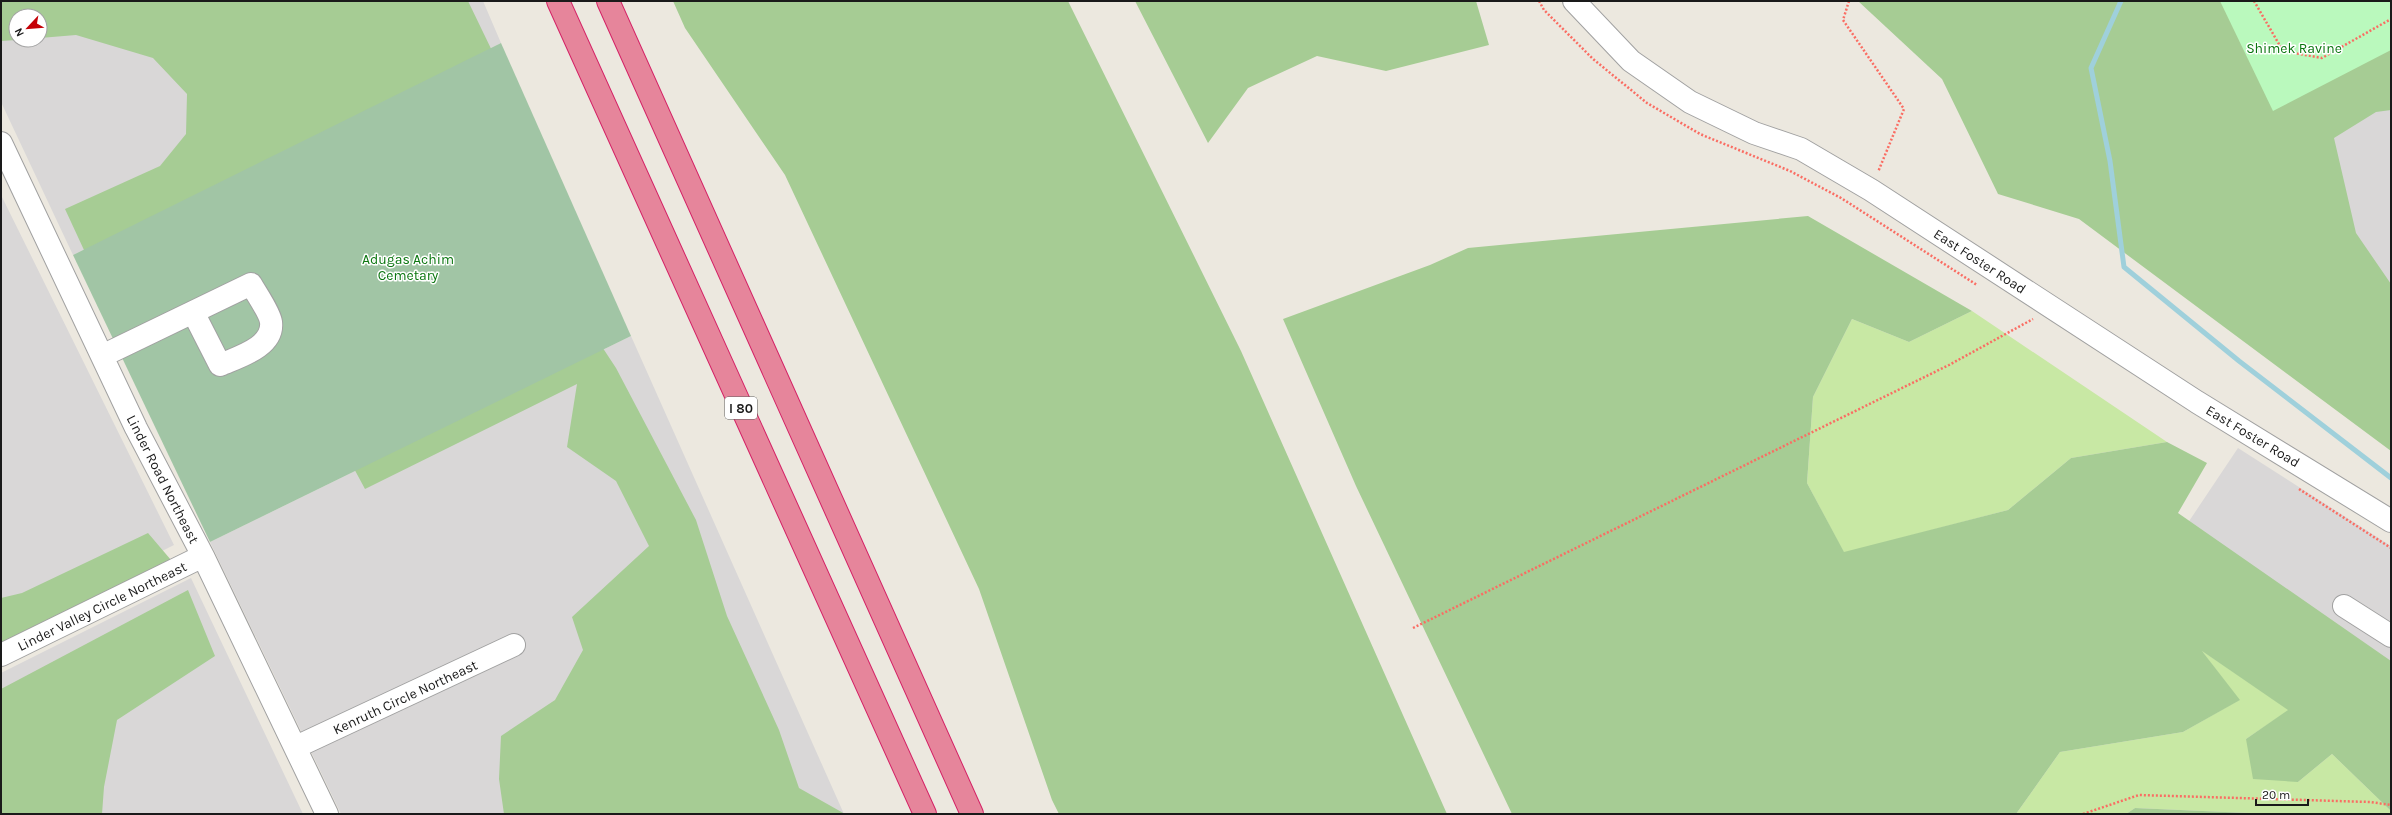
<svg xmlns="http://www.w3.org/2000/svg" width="2392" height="815" font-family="Karla,sans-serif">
  <rect width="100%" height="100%" fill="#ece8df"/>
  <path fill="#d9d7d7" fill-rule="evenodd" d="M 1,1 L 483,1 L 501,43 L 73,255 L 1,102 ZM 16,16 L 40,16 L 40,40 L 16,40 Z
    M 2391,50 L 2391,332 L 2273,111 Z
    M 1,195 L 174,545 L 1,632 Z
    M 631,336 L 844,814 L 341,814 L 210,542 Z
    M 2238,448 L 2391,546 L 2391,754 L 2149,581 Z
    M 191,578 L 303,814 L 1,814 L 1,673 Z"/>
  <path fill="#c8e8a4" d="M 1972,311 L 2167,442 L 2071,458 L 2008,510 L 1844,553 L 1807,483 L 1813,397 L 1852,319 L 1909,342 Z
    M 2201,650 L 2289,710 L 2246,739 L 2298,782 L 2332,754 L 2391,811 L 2391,814 L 2271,814 L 2135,808 L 2126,814 L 2016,814 L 2060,752 L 2183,732 L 2239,700 Z"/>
  <path fill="#a6cc94" d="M 1,1 L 468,1 L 540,150 L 552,271 L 616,368 L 696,520 L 727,616 L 779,730 L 799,788 L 845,814 L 504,814 L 499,779 L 501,736 L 555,700 L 583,650 L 572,617 L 649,546 L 616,481 L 567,447 L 577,384 L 365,489 L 323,411 L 90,263 L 65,209 L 160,166 L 186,134 L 187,94 L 153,58 L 76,35 L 40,38 L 40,16 L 16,16 L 16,40 L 1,41 Z
    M 673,1 L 1068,1 L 1241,351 L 1447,814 L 1059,814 L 1052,800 L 979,589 L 785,175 L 685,28 Z
    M 1135,1 L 1476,1 L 1489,45 L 1386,71 L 1317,56 L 1248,88 L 1208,143 Z
    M 1858,1 L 2391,1 L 2391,110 L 2376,112 L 2334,138 L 2356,233 L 2391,284 L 2391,451 L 2079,219 L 1998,194 L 1942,79 Z
    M 1808,216 L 1972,311 L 1909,342 L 1852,319 L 1813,397 L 1807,483 L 1844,552 L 2008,510 L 2071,458 L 2167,442 L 2207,463 L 2178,513 L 2391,661 L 2391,811 L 2332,754 L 2298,782 L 2253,779 L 2246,739 L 2288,710 L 2202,651 L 2240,700 L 2183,732 L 2060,752 L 2016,814 L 1512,814 L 1356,486 L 1283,319 L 1430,265 L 1468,248 Z
    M 148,533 L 171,560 L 1,644 L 1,598 L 22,593 Z
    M 188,590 L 215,656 L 117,720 L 104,787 L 102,814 L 1,814 L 1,689 Z
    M 2135,808 L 2271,814 L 2290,814 L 2126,814 Z"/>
  <path fill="#a1c5a5" d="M 501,43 L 631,336 L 210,542 L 73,255 Z"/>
  <path fill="#baf9bd" d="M 2220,1 L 2391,1 L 2391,50 L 2273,111 Z"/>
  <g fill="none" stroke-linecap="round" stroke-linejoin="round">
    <path stroke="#9fd0db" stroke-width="5" d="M 2121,1 L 2091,68 L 2110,161 L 2124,267 L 2239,361 L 2391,478"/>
    <defs>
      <path id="minor" d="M 1574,1 L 1631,61 L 1690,102 L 1754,133 L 1801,149 L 1871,190 L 2197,402 L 2391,521
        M 1,143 L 136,428 L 203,556 L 327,814
        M 102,356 L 251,284 C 256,293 270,313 271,322 C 274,347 238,357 220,365 L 193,312
        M 2344,606 L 2391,636
        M 1,655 L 203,556
        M 296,747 L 514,645"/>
      <path id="highway" d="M 558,1 L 925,814
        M 608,1 L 972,814"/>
    </defs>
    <use href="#minor" stroke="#a1a1a1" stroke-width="24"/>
    <use href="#highway" stroke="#d42266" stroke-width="24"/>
    <path stroke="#fa6d63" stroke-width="2.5" stroke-dasharray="2 2" stroke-linecap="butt" d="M 1539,1 L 1544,10 L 1593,59 L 1647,103 L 1700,134 L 1790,171 L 1841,198 L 1977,285
      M 1849,1 L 1843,20 L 1904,109 L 1878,172
      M 2254,1 L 2283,51 L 2322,58 L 2391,19
      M 2299,489 L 2391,548
      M 1413,628 L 1949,365 L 2033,319
      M 2083,814 L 2139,795 L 2370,802 L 2391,805"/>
    <use href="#minor" stroke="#fff" stroke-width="22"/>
    <use href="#highway" stroke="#e6859b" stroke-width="22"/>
  </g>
  <g text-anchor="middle" stroke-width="3" stroke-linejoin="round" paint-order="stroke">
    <rect fill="#fff" stroke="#5f5f5f" stroke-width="1" x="725" y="397" width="32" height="22" rx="3"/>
    <g font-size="13" font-weight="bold" fill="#1a1a1a">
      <text x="741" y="413">I 80</text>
    </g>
    <g font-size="14" fill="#0a760f" stroke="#fff">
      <text x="2294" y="53">Shimek Ravine</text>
      <text x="408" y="264">Adugas Achim<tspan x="408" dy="16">Cemetary</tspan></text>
    </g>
    <g font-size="14" fill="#1a1a1a" stroke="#fff">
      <text transform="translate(1980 261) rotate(33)" y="5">East Foster Road</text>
      <text transform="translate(2253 436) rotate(31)" y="5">East Foster Road</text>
      <text transform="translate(163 479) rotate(63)" y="5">Linder Road Northeast</text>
      <text transform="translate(102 606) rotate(-26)" y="5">Linder Valley Circle Northeast</text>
      <text transform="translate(405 697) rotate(-25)" y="5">Kenruth Circle Northeast</text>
    </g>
  </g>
  <rect width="2392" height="815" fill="none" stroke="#1a1a1a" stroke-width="4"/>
  <g transform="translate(28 28) rotate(244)"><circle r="19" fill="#ffffff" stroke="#a3a3a3"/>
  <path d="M0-3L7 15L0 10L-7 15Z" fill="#c50007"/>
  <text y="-6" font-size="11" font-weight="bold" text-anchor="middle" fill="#1a1a1a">N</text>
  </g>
  <path d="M2256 799v6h52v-6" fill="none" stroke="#1a1a1a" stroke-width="2"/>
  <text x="2262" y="799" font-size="12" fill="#1a1a1a" stroke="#ffffff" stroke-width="3" paint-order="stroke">20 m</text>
</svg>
